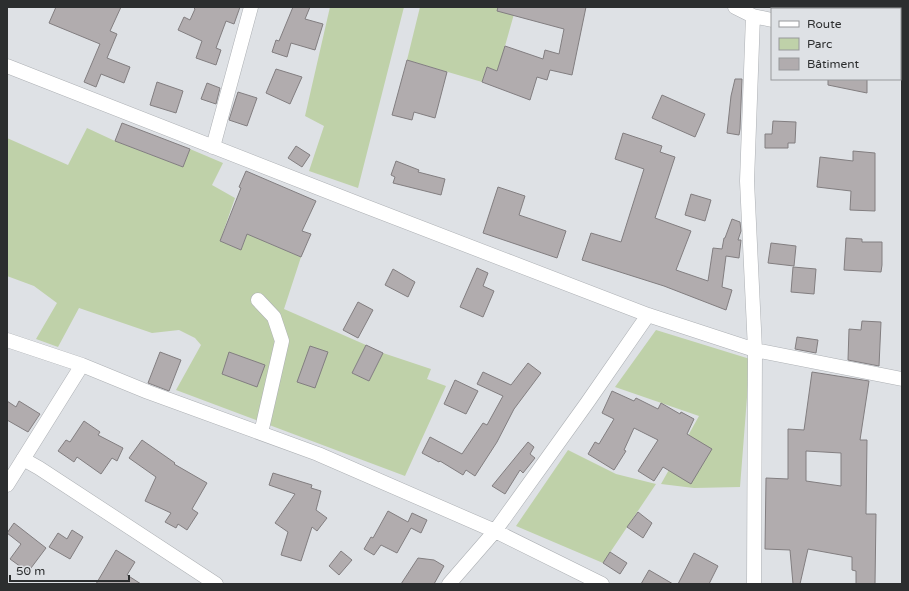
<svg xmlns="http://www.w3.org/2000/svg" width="909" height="591" font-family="'Varela Round',sans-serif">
  <rect width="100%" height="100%" fill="#dee1e5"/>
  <path fill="#bfd1a9" d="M 330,7 L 404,7 L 358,188 L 309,171 L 324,126 L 305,116 Z
    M 420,7 L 516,7 L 503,53 L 500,72 L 487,67 L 482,82 L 407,60 Z
    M 87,128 L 115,141 L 183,167 L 190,149 L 223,163 L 212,185 L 235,198 L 220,241 L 241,250 L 255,214 L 274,219 L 266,242 L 301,257 L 284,309 L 366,345 L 352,373 L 369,381 L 383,353 L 431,369 L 427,379 L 446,386 L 405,476 L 176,390 L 201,345 L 195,338 L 179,330 L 152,333 L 79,308 L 58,347 L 36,339 L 57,303 L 34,286 L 7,276 L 7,138 L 68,165 Z
    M 656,330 L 750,359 L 740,487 L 694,488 L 661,484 L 699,416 L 615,387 Z
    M 568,450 L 616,474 L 656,484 L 603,563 L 516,526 Z"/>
  <path fill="#b1acae" stroke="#827e80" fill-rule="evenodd" d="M 56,7 L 121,7 L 110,31 L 117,34 L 107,58 L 130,67 L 124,83 L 101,74 L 96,87 L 84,82 L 100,44 L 49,23 Z
    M 193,7 L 240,7 L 234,24 L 226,21 L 216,48 L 221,50 L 216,65 L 196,58 L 202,41 L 178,30 L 184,17 L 190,20 L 195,9 Z
    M 293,7 L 310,7 L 305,19 L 323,24 L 315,50 L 291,43 L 287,57 L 272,52 L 276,40 L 279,41 Z
    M 498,7 L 586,7 L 572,75 L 550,70 L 547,80 L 537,77 L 530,100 L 482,82 L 487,67 L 497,71 L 505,46 L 543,59 L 545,50 L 559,54 L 564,29 L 497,11 Z
    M 407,60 L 447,72 L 435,118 L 414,112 L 412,120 L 392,115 Z
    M 276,69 L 302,77 L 290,104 L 266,93 Z
    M 735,79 L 742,79 L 740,129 L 739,135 L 727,133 L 731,96 Z
    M 828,79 L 867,79 L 867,93 L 828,85 Z
    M 157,82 L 183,91 L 176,113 L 150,105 Z
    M 207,83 L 220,88 L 216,104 L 201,99 Z
    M 238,92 L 257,98 L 247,126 L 229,120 Z
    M 662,95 L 705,114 L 695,137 L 652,118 Z
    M 773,121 L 796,122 L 795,143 L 788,143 L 788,148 L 765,148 L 765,134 L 772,134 Z
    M 122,123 L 190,149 L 183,167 L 115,141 Z
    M 623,133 L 662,146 L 660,152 L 675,157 L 655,218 L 691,231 L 676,270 L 708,281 L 713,248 L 722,249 L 724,238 L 725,238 L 732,219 L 740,222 L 741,231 L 738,240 L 741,240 L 739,258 L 726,256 L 722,287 L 732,290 L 726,310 L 664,286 L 582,260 L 591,233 L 621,242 L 644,169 L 615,159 Z
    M 296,146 L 310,155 L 302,167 L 288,158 Z
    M 853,151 L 875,153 L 875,211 L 850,210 L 851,191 L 817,187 L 820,157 L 853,161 Z
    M 396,161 L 419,170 L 418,172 L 445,179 L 441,195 L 393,183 L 395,177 L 391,175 Z
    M 246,171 L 316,201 L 302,231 L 311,234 L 301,257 L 247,234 L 241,250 L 220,241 L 241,188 L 239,187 Z
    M 498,187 L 525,196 L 519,215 L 566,231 L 557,258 L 483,233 Z
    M 691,194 L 711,200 L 705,221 L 685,215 Z
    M 846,238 L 862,239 L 862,242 L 882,242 L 882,265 L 881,272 L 844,270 Z
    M 771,243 L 796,246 L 794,266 L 768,263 Z
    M 793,267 L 816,269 L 814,294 L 791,292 Z
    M 477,268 L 488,273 L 483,286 L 494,291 L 483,317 L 460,307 Z
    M 393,269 L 415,282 L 408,297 L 385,285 Z
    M 358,302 L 373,310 L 358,338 L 343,330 Z
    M 862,321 L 881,322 L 879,366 L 848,360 L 849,329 L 861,330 Z
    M 797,337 L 818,340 L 816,353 L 795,349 Z
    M 366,345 L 383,353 L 369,381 L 352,373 Z
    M 310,346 L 328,352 L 315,388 L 297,382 Z
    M 160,352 L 181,360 L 169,391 L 148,383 Z
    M 229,352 L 265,365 L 257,387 L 222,374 Z
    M 528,363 L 541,373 L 514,409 L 497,442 L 475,476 L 466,470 L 463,475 L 440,461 L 439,462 L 422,453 L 430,437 L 462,454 L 483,423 L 487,425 L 503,396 L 477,384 L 483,372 L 511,385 Z
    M 812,372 L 869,381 L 860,440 L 867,440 L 866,514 L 876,514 L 875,584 L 856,584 L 856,571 L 852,570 L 852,557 L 808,549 L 800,584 L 793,584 L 790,550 L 765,549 L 766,478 L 788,479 L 788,429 L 804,430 ZM 806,451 L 841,453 L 841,486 L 806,481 Z
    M 455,380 L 478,391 L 466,414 L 444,404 Z
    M 612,391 L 634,401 L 636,398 L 658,409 L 661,403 L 680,414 L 681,412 L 694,419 L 687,434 L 712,449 L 691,484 L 663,467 L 654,481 L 638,471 L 658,440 L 634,428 L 624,450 L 626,451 L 614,470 L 588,454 L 595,442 L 599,444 L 614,419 L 602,413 Z
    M 7,401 L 16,407 L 19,401 L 40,414 L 28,432 L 7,420 Z
    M 84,421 L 100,432 L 98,435 L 123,448 L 117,461 L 112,458 L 101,474 L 77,457 L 74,462 L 58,451 L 66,440 L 70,442 Z
    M 142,440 L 175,463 L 174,464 L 207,483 L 192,509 L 198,513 L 187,530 L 178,524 L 176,528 L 165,522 L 171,513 L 145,501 L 156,477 L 129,458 Z
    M 528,442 L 534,447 L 530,454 L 535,458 L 523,473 L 520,470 L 505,494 L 492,486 Z
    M 273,473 L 312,485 L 311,488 L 321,491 L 316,510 L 327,518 L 317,531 L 312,527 L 301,561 L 281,555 L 288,532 L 275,523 L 295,494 L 269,485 Z
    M 388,511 L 408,522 L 412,513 L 427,520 L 421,533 L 411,528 L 397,553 L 381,545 L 374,555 L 364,549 L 371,537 L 373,538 Z
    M 638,512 L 652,523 L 643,538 L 627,527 Z
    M 14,523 L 46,548 L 28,572 L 10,559 L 21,544 L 7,533 Z
    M 72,530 L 83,537 L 70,559 L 49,547 L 58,533 L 67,539 Z
    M 116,550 L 135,562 L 127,575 L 141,584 L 96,584 Z
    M 341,551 L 352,560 L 339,575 L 329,566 Z
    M 610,552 L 627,563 L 620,574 L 603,563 Z
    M 694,553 L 718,566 L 709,584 L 678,584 Z
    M 418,558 L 434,560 L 444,566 L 434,584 L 401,584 Z
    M 649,570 L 673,584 L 641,584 Z"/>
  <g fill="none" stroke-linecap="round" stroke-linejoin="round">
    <defs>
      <path id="minor" d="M 735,7 L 753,16 L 772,20
        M 753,16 L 747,181 L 755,350 L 754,584
        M 900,49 L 902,50
        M 7,66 L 362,205 L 648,315 L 755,350 L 902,379
        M 213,147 L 251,7
        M 258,300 L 274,317 L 282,341 L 261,433
        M 7,340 L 82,365 L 148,392 L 318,454 L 495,531 L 602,584
        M 23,459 L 39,468 L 216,584
        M 7,485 L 82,365
        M 449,584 L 495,531 L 587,403 L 648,315"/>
    </defs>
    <use href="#minor" stroke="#adb0b4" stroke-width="15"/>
    <use href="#minor" stroke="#fff" stroke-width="14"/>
  </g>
  <rect width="909" height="591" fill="none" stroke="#2c2e2f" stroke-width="16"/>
  <rect x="771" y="8" width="130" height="72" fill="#dee1e5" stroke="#97999c"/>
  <rect x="779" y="21" width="20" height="6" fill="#ffffff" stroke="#97999c"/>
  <text x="807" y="28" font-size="12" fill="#2c2e2f">Route</text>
  <rect x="779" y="38" width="20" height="12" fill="#bfd1a9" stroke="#97999c"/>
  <text x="807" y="48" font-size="12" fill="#2c2e2f">Parc</text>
  <rect x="779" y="58" width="20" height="12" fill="#b1acae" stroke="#97999c"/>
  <text x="807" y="68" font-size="12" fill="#2c2e2f">Bâtiment</text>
  <path d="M10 575v6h119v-6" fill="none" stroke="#2c2e2f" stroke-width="2"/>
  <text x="16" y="575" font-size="12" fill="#2c2e2f" stroke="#dee1e5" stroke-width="3" paint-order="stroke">50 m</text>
</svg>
